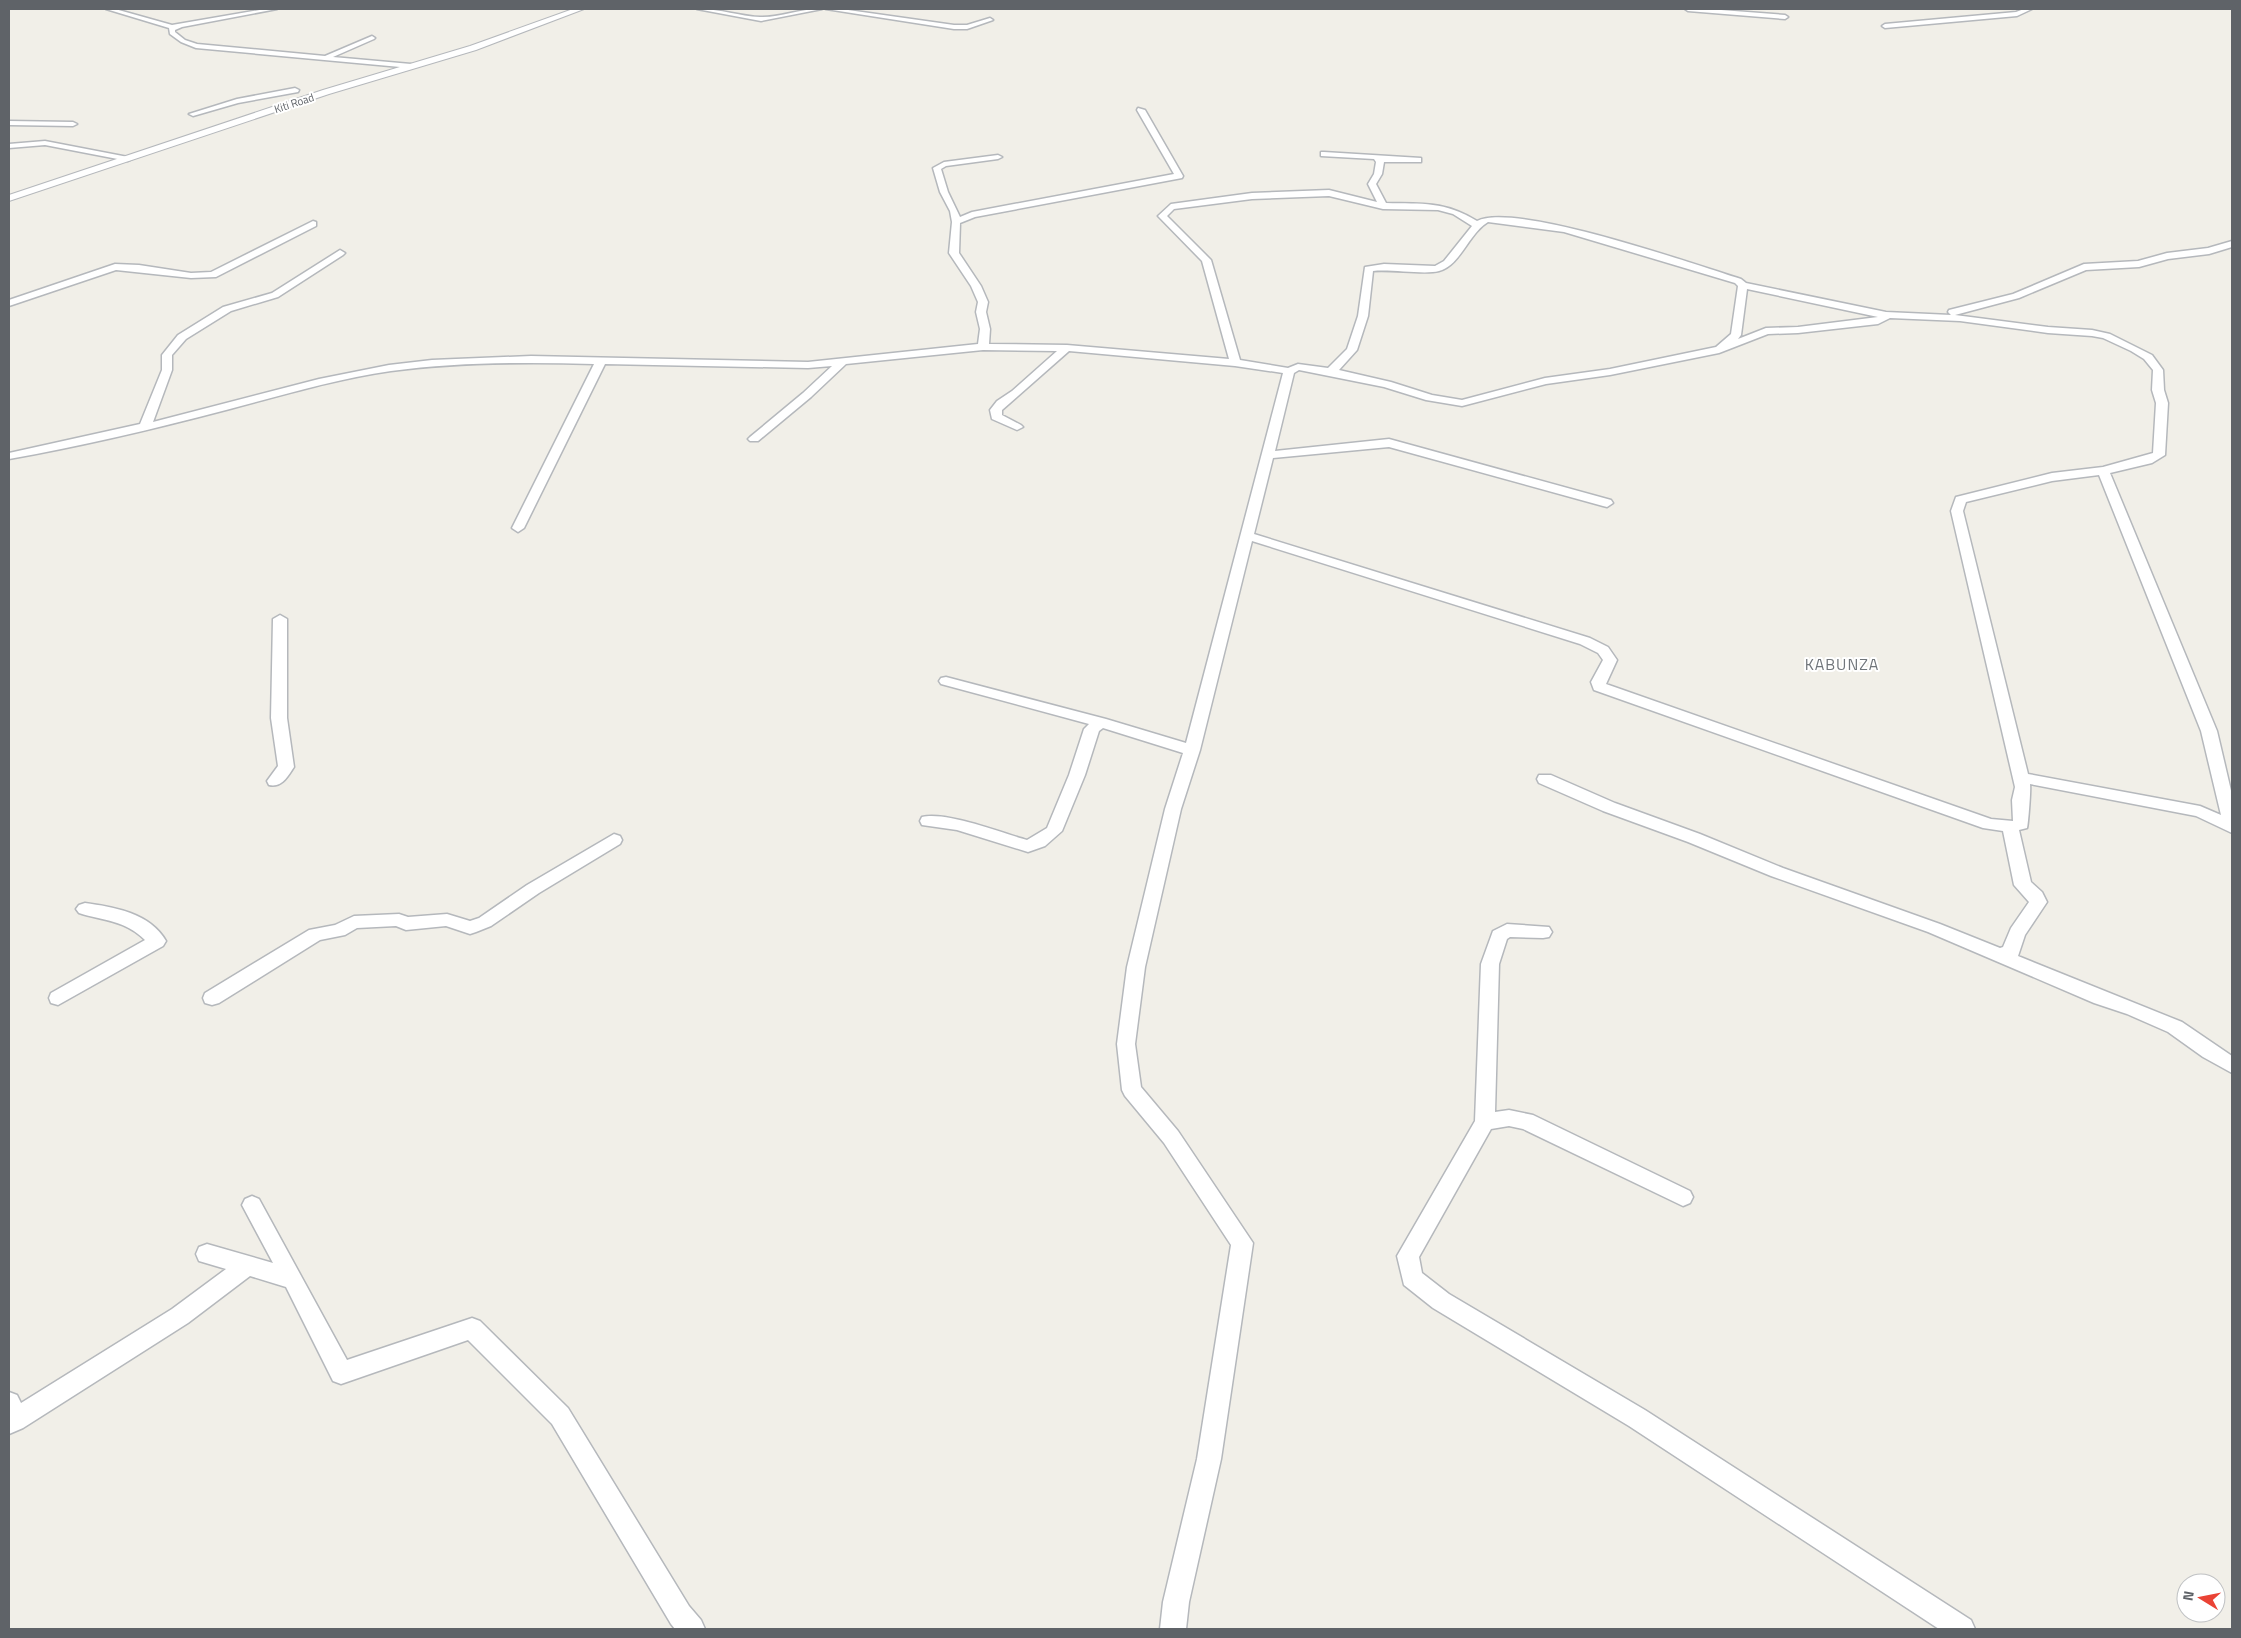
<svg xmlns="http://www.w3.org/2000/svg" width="2241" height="1638" font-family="'Titillium Web',sans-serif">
  <rect width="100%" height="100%" fill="#f1efe8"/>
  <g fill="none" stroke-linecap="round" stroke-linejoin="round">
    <defs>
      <path id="minor" d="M 106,9 L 115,9 L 172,25 L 265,9 L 277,9 L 182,27 L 175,30 L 175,32 L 185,40 L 197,44 L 325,56 L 372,36 L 375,38 L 374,39 L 333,57 L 411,64 L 415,66 L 411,68 L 196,48 L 181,42 L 170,34 L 169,28 Z
        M 697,9 C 718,8 738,16 760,17 C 780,18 801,8 822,9 L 761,21 Z
        M 826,9 L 841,9 L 954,25 L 967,25 L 990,18 L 993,20 L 967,29 L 954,29 Z
        M 1685,9 L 1708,9 L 1785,15 L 1788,17 L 1785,19 L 1688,11 Z
        M 2024,9 L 2032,9 L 2017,16 L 1885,28 L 1882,26 L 1885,24 L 2016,12 Z
        M 295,88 L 299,90 L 298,92 L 238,103 L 193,116 L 189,114 L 237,99 Z
        M 1138,108 L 1145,110 L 1183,176 L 1182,178 L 975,217 L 960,223 L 959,253 L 981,286 L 988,302 L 986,312 L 990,329 L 989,344 L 1067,345 L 1229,359 L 1202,261 L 1158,216 L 1171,204 L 1252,193 L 1329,190 L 1377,202 L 1368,184 L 1374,174 L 1376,162 L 1374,159 L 1321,156 L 1321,152 L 1324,152 L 1421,158 L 1421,162 L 1384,162 L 1382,174 L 1376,184 L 1386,203 C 1423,204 1444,201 1477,221 C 1514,201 1696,265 1741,279 L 1746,283 L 1886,312 L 1951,315 L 1948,312 L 1949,310 L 2013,294 L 2084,264 L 2138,261 L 2167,253 L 2208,248 L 2232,241 L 2232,247 L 2209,254 L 2168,259 L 2139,267 L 2086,270 L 2019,298 L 1955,315 L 2048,327 L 2092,330 L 2110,334 L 2152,355 L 2163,370 L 2164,390 L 2168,403 L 2165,455 L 2152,463 L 2110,473 L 2217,731 L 2232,795 L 2232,833 L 2196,816 L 2030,784 C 2031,789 2028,826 2027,828 L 2019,830 L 2031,882 L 2042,892 L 2047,902 L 2025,935 L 2018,956 L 2182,1022 L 2232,1056 L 2232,1073 L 2203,1057 L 2168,1032 L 2127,1014 L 2094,1003 L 1928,932 L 1771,876 L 1688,842 L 1603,811 L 1539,783 L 1537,779 L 1539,775 L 1551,775 L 1615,803 L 1700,834 L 1783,868 L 1940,924 L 2000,948 L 2003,947 L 2011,928 L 2029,902 L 2014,885 L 2003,831 L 1983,828 L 1594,690 L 1591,682 L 1603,660 L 1598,653 L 1580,644 L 1252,541 L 1200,750 L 1181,809 L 1145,967 L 1135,1044 L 1141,1087 L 1178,1131 L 1253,1243 L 1221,1459 L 1189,1602 L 1186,1629 L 1160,1629 L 1163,1602 L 1197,1459 L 1231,1245 L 1164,1143 L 1125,1096 L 1122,1090 L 1117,1044 L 1127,967 L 1165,809 L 1183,753 L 1103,728 L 1099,731 L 1085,775 L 1062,831 L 1045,846 L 1028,852 L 957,830 L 922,825 L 920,821 L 922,817 C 946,811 1002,833 1027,840 L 1047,828 L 1069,775 L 1084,729 L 1089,724 L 941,684 L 939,681 L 941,678 L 946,677 L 1106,719 L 1186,743 L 1283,373 L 1235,366 L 1069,351 L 1002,410 L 1002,415 L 1021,425 L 1023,427 L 1017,430 L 992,419 L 990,410 L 997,401 L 1012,391 L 1057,351 L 983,350 L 846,364 L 811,397 L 758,441 L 750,441 L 748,439 L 750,437 L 803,393 L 832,366 L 808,368 L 605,364 L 524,528 L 518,532 L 512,528 L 594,364 C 527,362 458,362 391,371 C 335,379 280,396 226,410 C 154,429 82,446 9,459 L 9,453 L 140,424 L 162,370 L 162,355 L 178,335 L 223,307 L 272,293 L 340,250 L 345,253 L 343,255 L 278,297 L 231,311 L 186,339 L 172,355 L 172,370 L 153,422 L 319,379 L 389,365 L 432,360 L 531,356 L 808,362 L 978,344 L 980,329 L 976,312 L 978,302 L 971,286 L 949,253 L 952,222 L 950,211 L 940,192 L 933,168 L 944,162 L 998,155 L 1002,157 L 998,159 L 946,166 L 941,169 L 948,192 L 960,217 L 972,212 L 1174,174 L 1137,110 ZM 1329,196 L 1383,209 L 1438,210 L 1453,214 L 1472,226 L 1444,261 L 1435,266 L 1384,264 L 1365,267 L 1358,316 L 1347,349 L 1328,368 L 1298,364 L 1288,368 L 1240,360 L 1211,260 L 1167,216 L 1174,209 L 1252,199 ZM 1488,222 L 1564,232 L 1735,283 L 1738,286 L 1731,334 L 1716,347 L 1610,369 L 1545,378 L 1462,400 L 1432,395 L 1391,382 L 1339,370 L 1357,350 L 1368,316 L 1373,271 C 1391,269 1425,275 1439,271 C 1460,266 1469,233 1488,222 ZM 1747,289 L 1878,317 L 1798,327 L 1766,328 L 1738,339 L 1741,335 ZM 1890,318 L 1960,321 L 2048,333 L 2092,336 L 2103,338 L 2131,351 L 2144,359 L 2153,370 L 2152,390 L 2156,403 L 2153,453 L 2103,467 L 2052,473 L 1956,497 L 1951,511 L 2015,787 L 2012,800 L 2013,821 L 1991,819 L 1606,684 L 1617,660 L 1608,647 L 1590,638 L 1254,534 L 1273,458 L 1389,447 L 1603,506 L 1607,507 L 1613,503 L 1611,500 L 1389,439 L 1275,451 L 1294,373 L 1299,370 L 1384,387 L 1426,400 L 1462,406 L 1546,384 L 1610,375 L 1719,353 L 1768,334 L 1798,333 L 1878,324 ZM 2099,475 L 2201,731 L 2221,815 L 2200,806 L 2028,774 L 1963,511 L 1966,502 L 2052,481 Z
        M 9,121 L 73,122 L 77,124 L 73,126 L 9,125 Z
        M 45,141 L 128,157 L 132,159 L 128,161 L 45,145 L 9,148 L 9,144 Z
        M 313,221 L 316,222 L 316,226 L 216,277 L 191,278 L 116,270 L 9,306 L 9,300 L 115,264 L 139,265 L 191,273 L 211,272 Z
        M 280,615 L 287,619 L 287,718 L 294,767 C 288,776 282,788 269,785 L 267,781 L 278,766 L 271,718 L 273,619 Z
        M 614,834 L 620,836 L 622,840 L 620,844 L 539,893 L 491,926 L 476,932 L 470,934 L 446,926 L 406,930 L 396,926 L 357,928 L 345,935 L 320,940 L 219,1003 L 212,1005 L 205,1003 L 203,998 L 205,993 L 309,930 L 335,925 L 354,916 L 399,914 L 408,917 L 447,914 L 470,921 L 479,918 L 527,885 Z
        M 85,903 C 114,907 150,913 166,941 L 163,946 L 58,1005 L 51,1003 L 49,998 L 51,993 L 145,940 C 125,920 104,921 79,913 L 76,909 L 79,905 Z
        M 1507,924 L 1549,927 L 1552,932 L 1549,937 L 1543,938 L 1510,937 L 1507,939 L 1499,964 L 1495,1112 L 1509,1110 L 1533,1115 L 1690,1191 L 1693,1197 L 1690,1203 L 1683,1206 L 1523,1129 L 1509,1126 L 1491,1129 L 1419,1257 L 1422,1273 L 1449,1294 L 1645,1410 L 1971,1620 L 1975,1629 L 1939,1629 L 1629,1426 L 1433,1308 L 1404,1285 L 1397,1256 L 1475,1121 L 1481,964 L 1493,931 Z
        M 252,1196 L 259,1199 L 347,1360 L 472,1318 L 480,1321 L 568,1408 L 689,1606 L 701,1620 L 705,1629 L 675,1629 L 671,1624 L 552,1424 L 468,1340 L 341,1384 L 333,1381 L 286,1287 L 250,1276 L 188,1323 L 23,1428 L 9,1434 L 9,1392 L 17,1395 L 21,1403 L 172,1309 L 226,1269 L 199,1261 L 196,1254 L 199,1247 L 207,1244 L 273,1263 L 242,1205 L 245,1199 Z"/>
      <path id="tertiary" d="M 573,9 L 584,9 L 476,50 L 329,94 L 9,201 L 9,195 L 323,90 L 470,46 Z"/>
    </defs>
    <use href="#minor" stroke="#b5b8bc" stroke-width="3"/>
    <use href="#tertiary" stroke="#b5b8bc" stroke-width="2"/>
    <use href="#minor" fill="#fff" fill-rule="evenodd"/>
    <use href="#tertiary" fill="#fff" fill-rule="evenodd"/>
  </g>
  <g text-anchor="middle" stroke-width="4" stroke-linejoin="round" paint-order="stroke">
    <g font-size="11" fill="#5f6368" stroke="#fff">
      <text transform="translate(294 103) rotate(-18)" y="4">Kiti Road</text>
    </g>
    <g font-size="16" letter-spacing="1" fill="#70757a" stroke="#fff">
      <text x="1842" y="670">KABUNZA</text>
    </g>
  </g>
  <rect width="2241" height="1638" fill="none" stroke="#5f6368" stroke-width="20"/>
  <g transform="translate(2201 1598) rotate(280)"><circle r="24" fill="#ffffff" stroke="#bfc1c3"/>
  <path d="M0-4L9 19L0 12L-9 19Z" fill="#ea4335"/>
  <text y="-8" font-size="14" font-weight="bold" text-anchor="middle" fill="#5f6368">N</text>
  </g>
</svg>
